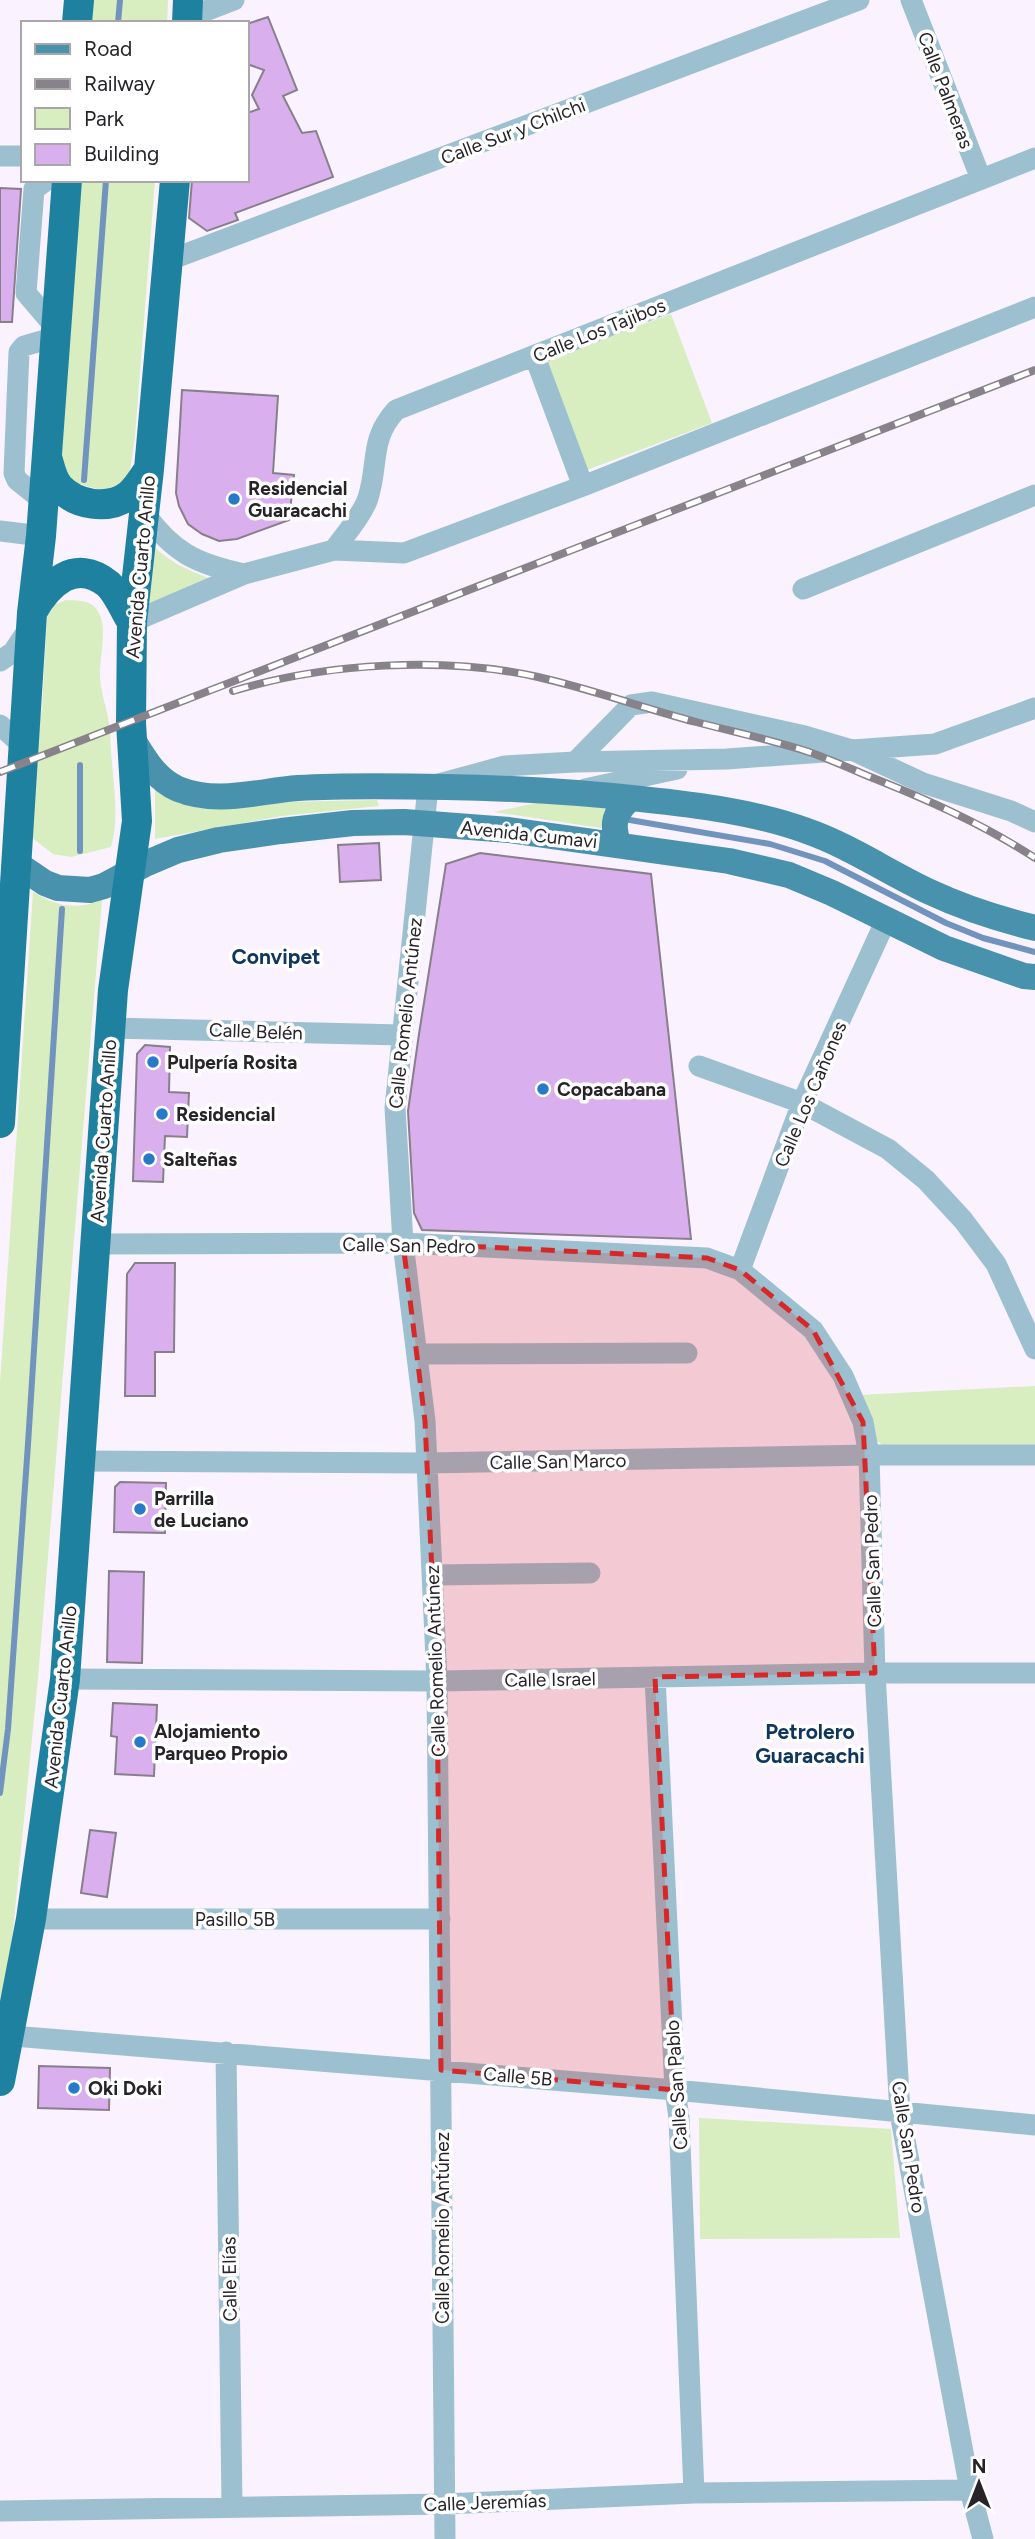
<svg xmlns="http://www.w3.org/2000/svg" width="1035" height="2539" font-family="Figtree,sans-serif">
  <rect width="100%" height="100%" fill="#faf2fe"/>
  <path fill="#d8edc0" d="M 92,0 L 168,0 L 167,23 L 91,23 Z
    M 79,180 L 155,180 L 135,436 L 129,478 L 104,491 L 69,481 L 57,455 Z
    M 671,314 L 712,423 L 584,471 L 543,362 Z
    M 149,542 C 170,563 187,570 214,580 L 146,604 Z
    M 66,600 C 79,601 92,599 99,613 C 108,631 99,657 100,677 C 101,694 107,708 109,724 C 111,733 110,742 111,751 C 113,782 120,817 111,847 L 71,857 L 53,854 L 31,837 L 35,743 L 42,709 L 47,615 L 54,605 Z
    M 155,786 L 164,796 L 181,804 L 377,800 L 379,806 L 282,816 L 155,839 Z
    M 554,799 L 606,803 L 601,828 L 494,812 Z
    M 33,892 C 59,907 74,910 102,900 L 38,1678 L 6,2001 L 0,2008 L 0,1383 Z
    M 1035,1386 L 1035,1446 L 882,1445 L 875,1439 L 859,1395 Z
    M 699,2118 L 891,2129 L 900,2238 L 700,2239 Z"/>
  <g fill="none" stroke-linecap="round" stroke-linejoin="round">
    <path stroke="#7094bd" stroke-width="6" d="M 118,23 L 120,0
      M 84,480 L 106,180
      M 80,765 L 80,851
      M 624,819 L 770,844 L 825,861 L 946,923 L 983,938 L 1035,952
      M 0,1793 L 8,1729 L 28,1444 L 62,909"/>
  </g>
  <path fill="#daafee" stroke="#877f8a" stroke-width="2" d="M 268,17 L 297,90 L 283,96 L 302,133 L 316,131 L 333,177 L 235,213 L 238,220 L 207,231 L 189,218 L 192,180 L 247,180 L 247,113 L 259,109 L 252,95 L 264,70 L 247,64 L 247,24 Z
    M 0,188 L 21,189 L 12,322 L 0,322 Z
    M 182,390 L 278,396 L 273,473 L 294,475 L 289,520 L 237,539 L 219,541 L 202,534 L 188,524 L 179,506 L 176,493 Z
    M 379,843 L 381,880 L 340,882 L 338,845 Z
    M 480,853 L 651,874 L 691,1239 L 422,1230 L 414,1213 L 408,1111 L 419,1034 L 446,864 Z
    M 145,1045 L 170,1047 L 169,1092 L 189,1093 L 187,1137 L 165,1136 L 163,1182 L 133,1181 L 137,1054 Z
    M 135,1263 L 175,1263 L 174,1352 L 155,1352 L 155,1396 L 125,1396 L 127,1274 Z
    M 120,1482 L 166,1483 L 165,1533 L 114,1532 L 115,1487 Z
    M 109,1571 L 144,1572 L 142,1663 L 107,1662 Z
    M 113,1703 L 157,1705 L 154,1776 L 115,1774 L 117,1737 L 111,1736 Z
    M 90,1830 L 116,1833 L 107,1897 L 81,1893 Z
    M 39,2066 L 110,2068 L 109,2110 L 38,2108 Z"/>
  <g fill="none" stroke-linecap="round" stroke-linejoin="round">
    <path stroke="#9cc0cf" stroke-width="21" d="M 911,0 L 981,179
      M 187,18 L 234,0
      M 0,156 L 23,156
      M 47,180 L 34,189 L 26,293 L 55,327
      M 167,261 L 859,0
      M 535,357 L 583,486
      M 42,500 L 17,480 L 14,473 L 19,352 L 24,346 L 55,337
      M 143,511 C 172,552 196,564 244,574
      M 0,531 L 41,536
      M 334,550 L 404,553 L 583,486 L 1035,307
      M 803,589 L 1035,495
      M 132,622 L 244,574 L 334,550 C 344,536 363,514 368,498 C 379,463 369,440 396,410 L 1035,158
      M 0,661 L 13,652 L 29,628
      M 0,725 L 24,747
      M 575,762 L 631,705 L 652,702 L 805,736 L 852,750 L 923,783 L 1011,811 L 1035,822
      M 585,789 L 677,769
      M 111,1028 L 401,1035
      M 699,1066 L 802,1103 L 888,1149 L 926,1180 L 963,1220 L 996,1264 L 1035,1349
      M 94,1244 L 403,1243 L 707,1258 L 740,1270 L 813,1330 L 843,1376 L 863,1422 L 869,1455 L 875,1673 L 900,2113 L 970,2490 L 983,2539
      M 740,1270 L 802,1103 L 886,920
      M 418,1354 L 687,1353
      M 80,1461 L 426,1463 L 869,1455 L 1035,1455
      M 432,1575 L 590,1573
      M 655,1677 L 675,2090 L 679,2118 L 694,2493
      M 65,1679 L 437,1681 L 875,1673 L 1035,1673
      M 31,1919 L 440,1919
      M 0,2035 L 675,2090 L 1035,2125
      M 226,2052 L 232,2506
      M 0,2511 L 445,2504 L 694,2493 L 970,2490
      M 445,2539 L 437,1681 L 425,1421 L 403,1243 L 395,1108 L 428,787 L 505,766 L 575,762 L 727,759 L 935,744 L 1035,708"/>
    <path stroke="#4992ad" stroke-width="26" d="M 133,740 C 145,760 156,779 178,789 C 218,805 258,791 298,788 C 348,785 397,786 446,787 C 512,788 576,792 641,799 C 697,805 755,812 807,831 C 850,846 889,873 930,892 C 964,908 999,919 1035,928
      M 619,845 C 611,825 614,812 631,798
      M 17,864 L 45,883 L 58,888 L 90,890 L 104,886 L 145,864 L 178,850 L 219,840 L 281,831 L 353,823 L 404,822 L 509,830 L 729,861 L 789,875 L 832,893 L 944,948 L 1024,976 L 1035,977"/>
    <path stroke="#1e81a0" stroke-width="30" d="M 77,23 L 79,0
      M 187,23 L 188,0
      M 47,457 C 50,467 52,479 59,487 C 76,505 108,511 129,495 C 137,488 143,478 149,469
      M 32,612 C 48,584 75,557 108,584 C 118,593 124,610 132,622
      M 0,1123 L 32,613 L 41,536 L 67,180
      M 0,2081 L 31,1919 L 65,1679 L 113,990 L 137,821 L 131,723 L 132,622 L 149,469 L 175,180"/>
    <defs>
      <path id="rail" d="M 233,691 C 325,663 444,656 538,677 C 591,689 643,708 696,722 C 734,732 772,740 809,752 C 829,759 849,768 868,776 C 926,799 983,824 1035,858
        M 0,772 L 1035,370"/>
    </defs>
    <use href="#rail" stroke="#88838b" stroke-width="8"/>
    <use href="#rail" stroke="#fff" stroke-width="5" stroke-dasharray="16" stroke-linecap="butt"/>
  </g>
  <path fill="#d62828" fill-opacity="0.2" stroke="#d62828" stroke-width="5" stroke-dasharray="14 9" stroke-linejoin="round" d="M 403,1243 L 707,1258 L 740,1270 L 813,1330 L 863,1422 L 875,1673 L 655,1677 L 675,2090 L 441,2070 L 437,1681 L 425,1421 Z"/>
  <g fill="#267ac8" stroke="#fff" stroke-width="2.5">
    <circle cx="234" cy="499" r="7"/>
    <circle cx="153" cy="1062" r="7"/>
    <circle cx="543" cy="1089" r="7"/>
    <circle cx="162" cy="1114" r="7"/>
    <circle cx="149" cy="1159" r="7"/>
    <circle cx="140" cy="1509" r="7"/>
    <circle cx="140" cy="1742" r="7"/>
    <circle cx="74" cy="2088" r="7"/>
  </g>
  <g text-anchor="middle" stroke-width="7" stroke-linejoin="round" paint-order="stroke">
    <g font-size="19" fill="#272429" stroke="#fff">
      <text transform="translate(946 90) rotate(69)" y="7">Calle Palmeras</text>
      <text transform="translate(513 131) rotate(-21)" y="7">Calle Sur y Chilchi</text>
      <text transform="translate(599 330) rotate(-22)" y="7">Calle Los Tajibos</text>
      <text transform="translate(140 567) rotate(-85)" y="7">Avenida Cuarto Anillo</text>
      <text transform="translate(529 834) rotate(6)" y="7">Avenida Cumavi</text>
      <text transform="translate(405 1013) rotate(-84)" y="7">Calle Romelio Antúnez</text>
      <text transform="translate(256 1031) rotate(2)" y="7">Calle Belén</text>
      <text transform="translate(810 1094) rotate(-67)" y="7">Calle Los Cañones</text>
      <text transform="translate(103 1131) rotate(-86)" y="7">Avenida Cuarto Anillo</text>
      <text transform="translate(409 1245) rotate(1)" y="7">Calle San Pedro</text>
      <text transform="translate(558 1461) rotate(-1)" y="7">Calle San Marco</text>
      <text transform="translate(872 1561) rotate(-92)" y="7">Calle San Pedro</text>
      <text transform="translate(435 1661) rotate(-92)" y="7">Calle Romelio Antúnez</text>
      <text transform="translate(550 1679) rotate(-1)" y="7">Calle Israel</text>
      <text transform="translate(60 1697) rotate(-84)" y="7">Avenida Cuarto Anillo</text>
      <text x="235" y="1926">Pasillo 5B</text>
      <text transform="translate(518 2076) rotate(5)" y="7">Calle 5B</text>
      <text transform="translate(676 2085) rotate(-94)" y="7">Calle San Pablo</text>
      <text transform="translate(909 2147) rotate(81)" y="7">Calle San Pedro</text>
      <text transform="translate(442 2228) rotate(-90)" y="7">Calle Romelio Antúnez</text>
      <text transform="translate(229 2279) rotate(-91)" y="7">Calle Elías</text>
      <text transform="translate(485 2502) rotate(-2)" y="7">Calle Jeremías</text>
    </g>
    <g font-size="19" font-weight="bold" fill="#272429" stroke="#fff" text-anchor="start">
      <text x="248" y="495">Residencial<tspan x="248" dy="22">Guaracachi</tspan></text>
      <text x="167" y="1069">Pulpería Rosita</text>
      <text x="557" y="1096">Copacabana</text>
      <text x="176" y="1121">Residencial</text>
      <text x="163" y="1166">Salteñas</text>
      <text x="154" y="1505">Parrilla<tspan x="154" dy="22">de Luciano</tspan></text>
      <text x="154" y="1738">Alojamiento<tspan x="154" dy="22">Parqueo Propio</tspan></text>
      <text x="88" y="2095">Oki Doki</text>
    </g>
    <g font-size="21" font-weight="bold" fill="#0f365c" stroke="#fff">
      <text x="276" y="964">Convipet</text>
      <text x="810" y="1739">Petrolero<tspan x="810" dy="24">Guaracachi</tspan></text>
    </g>
  </g>
  <rect x="21" y="21" width="228" height="161" fill="#ffffff" stroke="#a9a7a9" stroke-width="2"/>
  <rect x="35" y="44" width="35" height="10" fill="#4992ad" stroke="#a9a7a9" stroke-width="2"/>
  <text x="84" y="56" font-size="21" fill="#272429">Road</text>
  <rect x="35" y="79" width="35" height="10" fill="#88838b" stroke="#a9a7a9" stroke-width="2"/>
  <text x="84" y="91" font-size="21" fill="#272429">Railway</text>
  <rect x="35" y="108" width="35" height="21" fill="#d8edc0" stroke="#a9a7a9" stroke-width="2"/>
  <text x="84" y="126" font-size="21" fill="#272429">Park</text>
  <rect x="35" y="144" width="35" height="21" fill="#daafee" stroke="#a9a7a9" stroke-width="2"/>
  <text x="84" y="161" font-size="21" fill="#272429">Building</text>
  <g transform="translate(979 2483)" stroke="#ffffff" stroke-width="5" paint-order="stroke">
  <path d="M0-5L12 26L0 18L-12 26Z" fill="#272429"/>
  <text y="-10" font-size="19" font-weight="bold" text-anchor="middle" fill="#272429">N</text>
  </g>
</svg>
